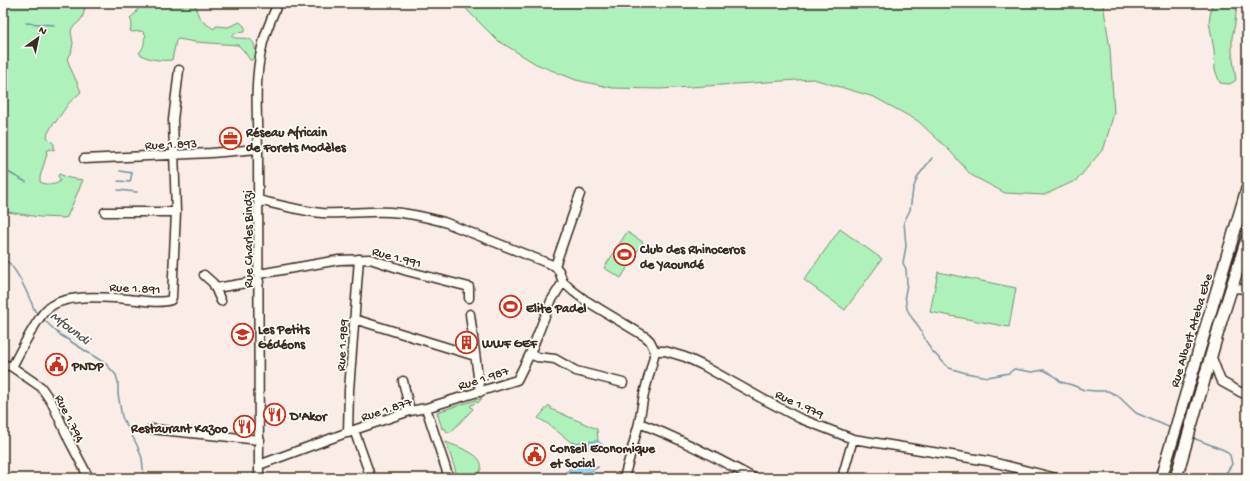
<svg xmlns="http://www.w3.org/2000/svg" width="1250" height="481" font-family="'Gochi Hand',sans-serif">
  <rect width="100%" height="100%" fill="#faede7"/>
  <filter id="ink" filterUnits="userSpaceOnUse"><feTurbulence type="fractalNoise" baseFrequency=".025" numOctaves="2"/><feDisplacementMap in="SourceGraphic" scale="8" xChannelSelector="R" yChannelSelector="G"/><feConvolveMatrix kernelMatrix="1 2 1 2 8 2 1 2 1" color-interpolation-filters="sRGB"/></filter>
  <g filter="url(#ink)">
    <path fill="#aef1ba" stroke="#748e6c" d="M 3,3 L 86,3 L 83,16 L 80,21 L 72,28 L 71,32 L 73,43 L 71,54 L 67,58 C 70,70 77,80 81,92 L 69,103 L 55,123 L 54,122 L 48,133 L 47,137 L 54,144 L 54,150 L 50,149 L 46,151 L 47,154 L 40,177 L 40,182 C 47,185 55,186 60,181 L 60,179 L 58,176 L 59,174 L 69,178 L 83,180 L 67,217 L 64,218 L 39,217 L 8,212 L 3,214 Z
      M 142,3 L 195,3 C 198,19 200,20 214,29 L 216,26 L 228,27 L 240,22 L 244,26 L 246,30 L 244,32 L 235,33 L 231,36 C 240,42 252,32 255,48 C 256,54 256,57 252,60 L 250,60 L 244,51 L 238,45 L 195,42 L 178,39 L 176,41 L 172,60 C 162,61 146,60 139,53 C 147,44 142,42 146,35 L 142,31 L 133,32 L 130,31 L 132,23 L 130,18 L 136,13 L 139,6 L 141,6 Z
      M 462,3 L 1103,3 L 1110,49 L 1114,113 L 1104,148 L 1077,180 L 1044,195 L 1005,193 L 971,175 L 950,151 L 918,121 L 874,97 L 813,79 L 660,89 L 613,88 L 576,80 L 536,64 L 497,40 L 469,12 Z
      M 1212,3 L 1237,3 L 1235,24 L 1232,37 L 1232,52 L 1236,80 L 1230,84 L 1220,83 L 1215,70 L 1214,50 L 1209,22 Z
      M 1247,204 L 1247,226 L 1173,478 L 1166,478 Z
      M 840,229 L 882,259 L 845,310 L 804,280 Z
      M 627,232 L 643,242 L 621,278 L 604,268 Z
      M 938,272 L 1016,288 L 1009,327 L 930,312 Z
      M 482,398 L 478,403 L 476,402 L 470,406 L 473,409 L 452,431 L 447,433 L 445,428 L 442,429 L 437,412 Z
      M 549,405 L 551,407 L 551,409 L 597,429 L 598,441 L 572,443 L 548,424 L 538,418 Z
      M 446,442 C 457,447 485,454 481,469 C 480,472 478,475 477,478 L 458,478 Z"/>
    <path fill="#95d7f7" stroke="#7192a0" d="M 598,441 L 606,448 L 579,449 L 572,443 Z
      M 573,467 L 599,467 L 588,473 L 561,475 Z"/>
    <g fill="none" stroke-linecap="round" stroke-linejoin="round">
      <path stroke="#7192a0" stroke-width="1.5" d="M 26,23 L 54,25
        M 36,57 L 40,24
        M 932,158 L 918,176 L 913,189 L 910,210 L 904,222 L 906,246 L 903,263 L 906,269 L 907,284 L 905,295 L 907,309 L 912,318 L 917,324 L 931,350 L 949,368 L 966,373 L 988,377 L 1009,373 L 1014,369 L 1032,372 L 1044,370 L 1053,375 L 1061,382 L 1072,385 L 1084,390 L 1096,391 L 1108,391 L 1118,396 L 1136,413 L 1171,428
        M 6,171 L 26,182
        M 118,181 L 130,182 L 132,173 L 120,171
        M 118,190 L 137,192
        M 3,259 C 15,262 30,299 35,311 L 39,315
        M 43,319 L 59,334 L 106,364 L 116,375 L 118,382 L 118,394 L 122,417 L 137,445 L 142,458 L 144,478
        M 1193,438 L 1224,450 L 1230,455 L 1232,464 L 1223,478"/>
      <defs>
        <path id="minor" d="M 84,159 L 211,153 L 258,149
          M 258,200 C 279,205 300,211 322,213 C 345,214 367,211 390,212 C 409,213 426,217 444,222 L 555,266 L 559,271 L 563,282 L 573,291 L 585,300 L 646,337 L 650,341 L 655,351 L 653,360 L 644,394 L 639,423 L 624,478
          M 105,212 L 176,212
          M 555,266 L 580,194
          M 259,274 L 339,260 L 370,259 L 407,271 L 469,287 L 469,298
          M 204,275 L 213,283 L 221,301
          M 216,288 L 252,282 L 259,282
          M 1232,288 L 1247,289
          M 470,314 L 480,392
          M 354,319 L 475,356
          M 655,351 L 665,351 L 685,357 L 702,365 L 761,398 L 799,418 L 853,439 L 988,461 L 1056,478
          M 530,354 L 537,357 L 555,359 L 576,371 L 623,383
          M 1211,355 L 1220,379 L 1222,382 L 1242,393 L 1244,393 L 1247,389
          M 3,364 L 12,367 L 41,387 L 52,403 L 70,442 L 89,478
          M 12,367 C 21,350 33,325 45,311 C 61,293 105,297 128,299 C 140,300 159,304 171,300 L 172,297 L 176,212 L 173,120 L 179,70
          M 403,381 L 410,411
          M 426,408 L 449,478
          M 639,423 C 679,438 716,458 754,478
          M 151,429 L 260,440
          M 354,430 L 371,478
          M 348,433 L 349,390 L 359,259
          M 259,465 L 354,430 L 410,411 L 426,408 L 517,380 L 530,354 L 551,301 L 563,282
          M 259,478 L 258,149 C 257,116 254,80 262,47 C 265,32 272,17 278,3
          M 842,478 L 853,439"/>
        <path id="highway" d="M 1161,478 L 1247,189
          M 1176,478 L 1221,321 L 1247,239"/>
      </defs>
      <use href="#minor" stroke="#3b2a1e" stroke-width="11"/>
      <use href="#highway" stroke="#3b2a1e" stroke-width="14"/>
      <use href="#minor" stroke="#fdfcf7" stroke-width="8"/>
      <use href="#highway" stroke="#fdfcf7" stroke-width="11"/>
    </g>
  </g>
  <defs>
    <symbol id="office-ring" viewBox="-11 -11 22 22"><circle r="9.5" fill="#fdfcf7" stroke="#c8321e" stroke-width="1.5"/><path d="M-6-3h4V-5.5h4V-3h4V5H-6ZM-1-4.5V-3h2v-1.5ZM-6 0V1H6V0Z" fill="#c8321e"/></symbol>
    <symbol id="stadium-ring" viewBox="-11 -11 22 22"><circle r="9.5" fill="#fdfcf7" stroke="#c8321e" stroke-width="1.5"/><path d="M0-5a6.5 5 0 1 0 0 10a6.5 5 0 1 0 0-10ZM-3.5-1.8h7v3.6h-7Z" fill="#c8321e"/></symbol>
    <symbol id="school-ring" viewBox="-11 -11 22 22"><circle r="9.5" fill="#fdfcf7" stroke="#c8321e" stroke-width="1.5"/><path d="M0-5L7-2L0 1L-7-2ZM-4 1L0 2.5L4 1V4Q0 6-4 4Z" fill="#c8321e"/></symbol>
    <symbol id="building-ring" viewBox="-11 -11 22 22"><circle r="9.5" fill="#fdfcf7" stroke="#c8321e" stroke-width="1.5"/><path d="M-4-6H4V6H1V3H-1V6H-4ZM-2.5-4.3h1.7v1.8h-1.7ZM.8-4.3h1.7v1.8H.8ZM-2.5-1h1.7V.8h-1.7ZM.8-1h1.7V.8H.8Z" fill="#c8321e"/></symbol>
    <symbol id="civic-ring" viewBox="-11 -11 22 22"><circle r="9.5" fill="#fdfcf7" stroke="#c8321e" stroke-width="1.5"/><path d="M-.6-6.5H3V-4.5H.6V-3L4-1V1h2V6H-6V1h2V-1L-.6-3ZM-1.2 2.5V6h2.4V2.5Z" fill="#c8321e"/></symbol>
    <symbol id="restaurant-ring" viewBox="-11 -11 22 22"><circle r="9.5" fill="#fdfcf7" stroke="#c8321e" stroke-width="1.5"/><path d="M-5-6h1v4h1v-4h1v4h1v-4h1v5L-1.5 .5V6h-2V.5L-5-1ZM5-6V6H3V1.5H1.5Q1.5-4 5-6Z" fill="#c8321e"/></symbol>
  </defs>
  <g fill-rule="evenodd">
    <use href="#office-ring" x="218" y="126" width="25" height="25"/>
    <use href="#stadium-ring" x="612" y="242" width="25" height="25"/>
    <use href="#stadium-ring" x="498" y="294" width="25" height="25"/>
    <use href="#school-ring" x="230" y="322" width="25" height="25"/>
    <use href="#building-ring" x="454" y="330" width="25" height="25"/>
    <use href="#civic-ring" x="44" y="352" width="25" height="25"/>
    <use href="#restaurant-ring" x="262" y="402" width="25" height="25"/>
    <use href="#restaurant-ring" x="232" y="414" width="25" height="25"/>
    <use href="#civic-ring" x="522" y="442" width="25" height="25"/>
  </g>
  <g text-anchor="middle" stroke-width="3.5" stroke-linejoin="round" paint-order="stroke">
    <g font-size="13" font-weight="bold" fill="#3b2a1e" stroke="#fdfcf7" text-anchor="start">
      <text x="246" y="136">Réseau Africain<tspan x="246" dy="15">de Forets Modèles</tspan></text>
      <text x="640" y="253">Club des Rhinoceros<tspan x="640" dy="15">de Yaoundé</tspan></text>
      <text x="526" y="312">Elite Padel</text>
      <text x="258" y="333">Les Petits<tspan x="258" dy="15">Gédéons</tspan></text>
      <text x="482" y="347">WWF GEF</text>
      <text x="72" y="370">PNDP</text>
      <text x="290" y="420">D'Akor</text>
      <text x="228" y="432" text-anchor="end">Restaurant Kazoo</text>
      <text x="550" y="452">Conseil Economique<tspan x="550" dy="15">et Social</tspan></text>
    </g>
    <g font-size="13" fill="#3b2a1e" stroke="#fdfcf7">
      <text transform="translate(171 143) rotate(-2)" y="5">Rue 1.893</text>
      <text transform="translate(247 239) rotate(-90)" y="5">Rue Charles Bindzi</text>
      <text transform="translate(397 256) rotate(15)" y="5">Rue 1.991</text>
      <text transform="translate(135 287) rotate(3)" y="5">Rue 1.891</text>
      <text transform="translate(1190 330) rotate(-73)" y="5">Rue Albert Ateba Ebe</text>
      <text transform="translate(341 345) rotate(-86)" y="5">Rue 1.989</text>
      <text transform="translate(483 377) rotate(-18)" y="5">Rue 1.987</text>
      <text transform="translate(800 403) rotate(25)" y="5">Rue 1.979</text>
      <text transform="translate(386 408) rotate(-18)" y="5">Rue 1.877</text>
      <text transform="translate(71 418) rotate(64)" y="5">Rue 1.794</text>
    </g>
    <g font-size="14" font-style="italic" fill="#525554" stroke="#fdfcf7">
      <text transform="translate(71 327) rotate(37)" y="5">Mfoundi</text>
    </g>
  </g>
  <rect width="1250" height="481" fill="none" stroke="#fdfcf7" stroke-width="16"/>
  <rect x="8" y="8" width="1234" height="465" fill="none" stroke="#3b2a1e" stroke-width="1.5" filter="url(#ink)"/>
  <g transform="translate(38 38) rotate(33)" stroke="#fdfcf7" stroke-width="3" paint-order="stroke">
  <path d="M0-3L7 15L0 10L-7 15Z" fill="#3b2a1e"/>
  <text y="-6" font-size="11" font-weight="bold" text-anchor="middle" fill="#3b2a1e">N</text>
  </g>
</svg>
